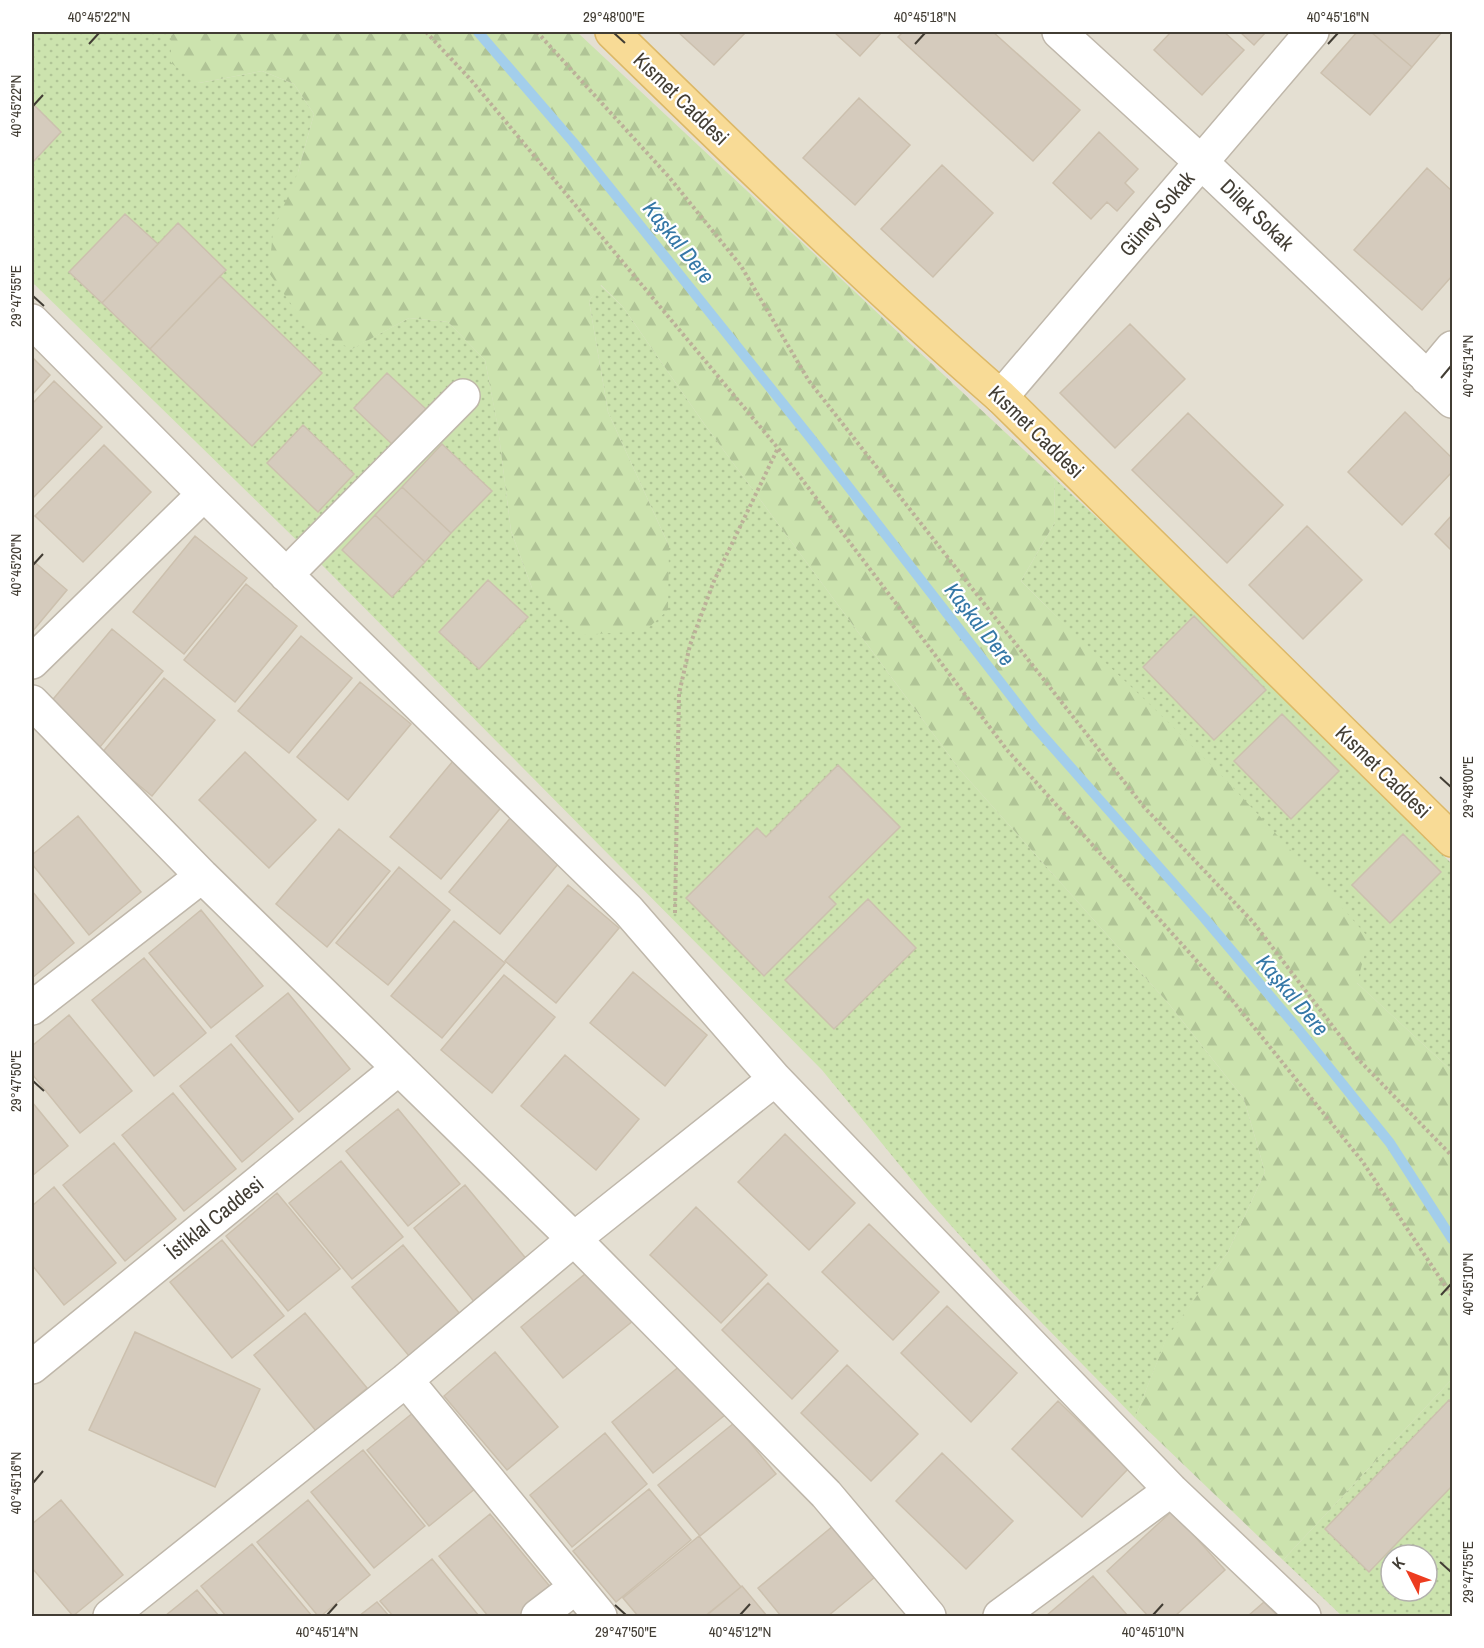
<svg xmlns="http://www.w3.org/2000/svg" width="1484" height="1648" font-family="'Archivo Narrow',sans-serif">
  <defs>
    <pattern id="grass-dots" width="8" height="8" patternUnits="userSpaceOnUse" patternTransform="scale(1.5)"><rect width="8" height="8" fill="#cce3ae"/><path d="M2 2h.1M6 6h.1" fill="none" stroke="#b0c496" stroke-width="1.8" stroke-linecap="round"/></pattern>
    <pattern id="forest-firs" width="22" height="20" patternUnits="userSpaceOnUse" patternTransform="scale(1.5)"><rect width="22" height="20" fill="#cce3ae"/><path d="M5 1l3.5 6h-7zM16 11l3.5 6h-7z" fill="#b0c496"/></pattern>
  </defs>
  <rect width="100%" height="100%" fill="#f1ede4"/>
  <path fill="#e4dfd2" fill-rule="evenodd" d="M 32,32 L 1452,32 L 1452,1616 L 32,1616 ZM 1391,1555 L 1427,1555 L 1427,1591 L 1391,1591 Z"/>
  <path fill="url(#grass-dots)" fill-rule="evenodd" d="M 32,32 L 175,32 L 171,36 L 199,83 L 262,71 L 294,84 L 314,114 L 298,172 L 351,349 L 409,318 L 448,322 L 485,360 L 498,427 L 511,531 L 532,588 L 669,546 L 608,412 L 589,301 L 600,285 L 623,307 L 705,425 L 960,770 L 1169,1004 L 1244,1099 L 1265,1172 L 1228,1252 L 1166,1340 L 1135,1418 L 998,1278 L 929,1201 L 822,1070 L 321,564 L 32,282 Z
    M 1054,478 L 1193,606 L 1452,864 L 1452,1071 L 1357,983 L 1078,638 L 1021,581 L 1055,522 Z
    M 1452,1379 L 1452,1616 L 1342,1616 L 1283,1560 ZM 1391,1555 L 1427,1555 L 1427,1591 L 1391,1591 Z"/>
  <path fill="url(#forest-firs)" d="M 175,32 L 577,32 L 1054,478 L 1055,522 L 1021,581 C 1077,638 1137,690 1192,746 C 1254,807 1311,873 1369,938 L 1357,983 L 1452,1071 L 1452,1379 L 1283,1560 L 1135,1418 L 1166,1339 L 1228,1252 L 1265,1172 L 1244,1099 L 1169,1004 L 960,770 L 705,425 L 623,307 L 601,285 L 589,301 L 608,412 L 669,546 L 668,610 L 645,631 L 579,635 L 532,588 L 511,531 L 498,428 L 485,360 L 448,322 L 409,318 L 352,349 L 309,329 L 269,273 L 273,231 L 298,172 L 314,114 L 294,84 L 262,71 L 199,83 L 171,63 L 171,36 Z"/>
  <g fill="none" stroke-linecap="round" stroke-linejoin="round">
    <path stroke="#a3ceeb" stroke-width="10" d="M 478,32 L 573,142 L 809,436 L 1036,728 L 1205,919 L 1298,1029 L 1390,1143 L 1452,1239"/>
  </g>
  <path fill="#d5cbbd" stroke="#ccc0ae" stroke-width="1.5" d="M 678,32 L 746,32 L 714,65 Z
    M 834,32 L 882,32 L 860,56 Z
    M 903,32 L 993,32 L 1080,110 L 1033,161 L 898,37 Z
    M 1171,32 L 1224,32 L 1244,50 L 1202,95 L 1154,50 Z
    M 1240,32 L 1266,32 L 1254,45 Z
    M 1357,32 L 1371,32 L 1412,67 L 1370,115 L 1321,73 Z
    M 1371,32 L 1442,32 L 1412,67 Z
    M 859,98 L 910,145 L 855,205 L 803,158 Z
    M 32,103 L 61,132 L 32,163 Z
    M 1099,132 L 1138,169 L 1125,183 L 1134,192 L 1117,211 L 1107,202 L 1091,219 L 1053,183 Z
    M 942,165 L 993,213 L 933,277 L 881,229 Z
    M 1427,168 L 1452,191 L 1452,276 L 1422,310 L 1354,250 Z
    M 125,214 L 158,244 L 102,303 L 69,272 Z
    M 178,223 L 226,270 L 150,349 L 102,303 Z
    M 220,276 L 322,373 L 252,446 L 150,349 Z
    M 1130,324 L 1185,379 L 1115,448 L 1060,393 Z
    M 32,357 L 50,375 L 32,395 Z
    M 387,373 L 427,410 L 394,446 L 354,408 Z
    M 54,381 L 102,427 L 34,497 L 32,495 L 32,404 Z
    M 1405,412 L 1452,458 L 1452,472 L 1402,525 L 1348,472 Z
    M 1188,413 L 1283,505 L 1227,563 L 1132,470 Z
    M 303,425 L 354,474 L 318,512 L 267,463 Z
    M 442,444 L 492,491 L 451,533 L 402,487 Z
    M 104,445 L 151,492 L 83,562 L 35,516 Z
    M 402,487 L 451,533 L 425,562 L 375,515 Z
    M 375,515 L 425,562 L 392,597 L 342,550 Z
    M 1452,515 L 1452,551 L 1435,534 Z
    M 1307,526 L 1362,580 L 1303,639 L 1249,585 Z
    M 195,536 L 247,578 L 184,654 L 133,612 Z
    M 32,560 L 67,590 L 32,632 Z
    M 488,580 L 528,617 L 479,669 L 439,632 Z
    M 246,584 L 297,626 L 235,702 L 184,660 Z
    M 1194,616 L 1266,690 L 1214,740 L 1143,667 Z
    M 112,629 L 163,671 L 100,747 L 49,704 Z
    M 301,636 L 352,678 L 289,753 L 238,711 Z
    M 164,678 L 215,720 L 152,796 L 101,754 Z
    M 360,682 L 411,724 L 348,800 L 297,757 Z
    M 1282,714 L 1339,771 L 1291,819 L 1234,761 Z
    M 245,752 L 316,820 L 269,868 L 199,800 Z
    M 453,761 L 504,804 L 441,879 L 390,837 Z
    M 838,765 L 900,827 L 829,897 L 836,904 L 764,976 L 686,898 L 757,828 L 766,837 Z
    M 78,816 L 141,892 L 89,935 L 32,864 L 32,855 Z
    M 512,816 L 563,858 L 500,934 L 449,892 Z
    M 339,829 L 390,871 L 327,947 L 276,904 Z
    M 1403,834 L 1441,872 L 1390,923 L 1352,885 Z
    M 399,867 L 450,910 L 388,985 L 336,943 Z
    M 568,885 L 619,928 L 556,1003 L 505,961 Z
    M 32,891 L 74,943 L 32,978 Z
    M 868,899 L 916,948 L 834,1029 L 785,980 Z
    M 201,910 L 263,986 L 211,1028 L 149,953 Z
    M 454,921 L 505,963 L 442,1038 L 391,996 Z
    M 144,958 L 206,1033 L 154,1076 L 92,1000 Z
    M 633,972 L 707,1035 L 665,1086 L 590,1023 Z
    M 504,975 L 555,1017 L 492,1093 L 441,1050 Z
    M 288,993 L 350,1069 L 299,1112 L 236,1036 Z
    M 69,1015 L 132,1091 L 80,1133 L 32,1074 L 32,1046 Z
    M 231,1044 L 293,1119 L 242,1162 L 180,1086 Z
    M 565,1055 L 639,1119 L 596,1170 L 521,1106 Z
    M 173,1093 L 236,1169 L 184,1211 L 122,1135 Z
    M 32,1102 L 68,1146 L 32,1176 Z
    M 398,1109 L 460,1184 L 408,1226 L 346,1151 Z
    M 785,1134 L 855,1203 L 809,1250 L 738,1182 Z
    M 114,1143 L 176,1219 L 125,1261 L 63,1185 Z
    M 341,1161 L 403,1237 L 352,1279 L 289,1203 Z
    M 465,1185 L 528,1261 L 476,1304 L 414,1228 Z
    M 54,1187 L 116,1263 L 64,1305 L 32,1265 L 32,1206 Z
    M 277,1193 L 340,1269 L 288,1311 L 226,1236 Z
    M 696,1207 L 767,1275 L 721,1323 L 650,1255 Z
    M 869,1224 L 939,1292 L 893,1340 L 822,1272 Z
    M 222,1240 L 284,1316 L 232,1358 L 170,1282 Z
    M 403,1245 L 465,1320 L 414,1362 L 352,1287 Z
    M 597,1264 L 639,1316 L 563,1378 L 521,1327 Z
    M 768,1283 L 838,1351 L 792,1399 L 722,1330 Z
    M 947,1306 L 1017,1373 L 971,1422 L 901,1353 Z
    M 305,1313 L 367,1388 L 316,1431 L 254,1355 Z
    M 135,1332 L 260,1389 L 215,1487 L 89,1430 Z
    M 495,1352 L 558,1427 L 507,1470 L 444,1396 Z
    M 687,1360 L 730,1411 L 653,1473 L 612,1422 Z
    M 847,1365 L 918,1434 L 871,1481 L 801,1413 Z
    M 1449,1400 L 1452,1403 L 1452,1486 L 1369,1572 L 1325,1529 Z
    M 1058,1401 L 1128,1469 L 1082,1517 L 1012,1449 Z
    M 419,1408 L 481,1484 L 429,1526 L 367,1450 Z
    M 734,1423 L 776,1474 L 700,1536 L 658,1485 Z
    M 605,1433 L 647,1484 L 572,1547 L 530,1495 Z
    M 363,1450 L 425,1526 L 374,1568 L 311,1492 Z
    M 942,1453 L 1013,1521 L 966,1569 L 896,1501 Z
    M 649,1489 L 691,1540 L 616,1602 L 573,1551 Z
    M 61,1500 L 123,1575 L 73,1616 L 32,1568 L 32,1524 Z
    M 308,1500 L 370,1575 L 321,1616 L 318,1616 L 257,1542 Z
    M 1172,1511 L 1225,1570 L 1175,1616 L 1148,1616 L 1107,1571 Z
    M 490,1514 L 552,1589 L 519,1616 L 488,1616 L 439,1556 Z
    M 833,1526 L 875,1577 L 828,1616 L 781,1616 L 758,1588 Z
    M 699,1536 L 741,1587 L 705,1616 L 638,1616 L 623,1598 Z
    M 252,1544 L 312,1616 L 226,1616 L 201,1586 Z
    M 432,1559 L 479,1616 L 393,1616 L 380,1601 Z
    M 1093,1576 L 1128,1616 L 1046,1616 Z
    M 742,1586 L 767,1616 L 706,1616 Z
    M 197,1590 L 219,1616 L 165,1616 Z
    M 377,1602 L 389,1616 L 359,1616 Z
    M 1264,1602 L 1278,1616 L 1248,1616 Z"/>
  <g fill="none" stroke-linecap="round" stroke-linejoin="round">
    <defs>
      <path id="minor" d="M 1059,32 L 1201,162 L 1452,401
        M 32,321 L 204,494 L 628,910 L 775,1079 L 1171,1490 L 1304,1616
        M 1427,378 L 1452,348
        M 1001,397 L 1312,32
        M 286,575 L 463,396
        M 32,662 L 204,494
        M 32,702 L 202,876 L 574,1239 L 826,1494 L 929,1616
        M 32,1008 L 202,876
        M 32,1367 L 399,1068
        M 406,1380 L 600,1616
        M 110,1616 L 406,1380 L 574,1239 L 775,1079
        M 538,1616 L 576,1587
        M 1000,1616 L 1171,1490"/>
      <path id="major" d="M 612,32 C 739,156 867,280 1001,397 L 1452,840"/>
    </defs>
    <use href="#minor" stroke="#bfb7aa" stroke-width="36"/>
    <use href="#major" stroke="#dcb867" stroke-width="36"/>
    <path stroke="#bcb099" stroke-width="4" stroke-dasharray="3 3" stroke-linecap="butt" d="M 426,32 L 471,80 L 782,453 L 1007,750 L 1232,1000 L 1362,1161 L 1452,1296
      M 537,32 L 669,177 L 741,266 L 809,381 L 1144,807 L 1253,922 L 1357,1058 L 1452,1156
      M 675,913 L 679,694 L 690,645 L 714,581 L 778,448"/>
    <use href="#minor" stroke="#fff" stroke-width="33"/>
    <use href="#major" stroke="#f8db96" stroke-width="33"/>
  </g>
  <path fill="none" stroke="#423d34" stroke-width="2" d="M 614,33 L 625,43M 89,44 L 99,33M 915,44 L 925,33M 1328,44 L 1338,33M 33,106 L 43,95M 33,296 L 44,306M 1441,378 L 1451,366M 33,565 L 43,554M 1440,777 L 1451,787M 33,1081 L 44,1091M 1441,1295 L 1451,1284M 33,1483 L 43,1471M 1440,1562 L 1451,1572M 615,1605 L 626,1615M 327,1615 L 337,1604M 740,1615 L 750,1604M 1153,1615 L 1163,1604"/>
  <g text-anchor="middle" stroke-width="4.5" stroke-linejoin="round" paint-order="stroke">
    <g font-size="21" fill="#423d34" stroke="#fff">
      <text transform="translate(681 99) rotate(44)" y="7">Kısmet Caddesi</text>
      <text transform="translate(1157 214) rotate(-50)" y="7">Güney Sokak</text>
      <text transform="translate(1257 215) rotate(44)" y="7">Dilek Sokak</text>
      <text transform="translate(1036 432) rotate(44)" y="7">Kısmet Caddesi</text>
      <text transform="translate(1383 772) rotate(44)" y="7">Kısmet Caddesi</text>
      <text transform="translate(215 1218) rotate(-39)" y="7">İstiklal Caddesi</text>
    </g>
    <g font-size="22" font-style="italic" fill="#3578a7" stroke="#fff">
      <text transform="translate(679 242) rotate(51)" y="8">Kaşkal Dere</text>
      <text transform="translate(980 624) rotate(52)" y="8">Kaşkal Dere</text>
      <text transform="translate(1293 995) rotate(50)" y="8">Kaşkal Dere</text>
    </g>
  </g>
  <rect width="1484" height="1648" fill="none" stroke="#ffffff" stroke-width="66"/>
  <g transform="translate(1409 1573) rotate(312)"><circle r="28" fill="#ffffff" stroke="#b3b1ae" stroke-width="1.5"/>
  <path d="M0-4.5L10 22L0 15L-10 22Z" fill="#ed3c1f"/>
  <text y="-9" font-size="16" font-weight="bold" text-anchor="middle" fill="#423d34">K</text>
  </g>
  <rect x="33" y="33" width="1418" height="1582" fill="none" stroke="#423d34" stroke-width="2"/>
  <g font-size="15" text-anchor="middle" fill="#423d34">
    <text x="99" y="22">40°45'22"N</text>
    <text x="614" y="22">29°48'00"E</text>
    <text x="925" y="22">40°45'18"N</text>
    <text x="1338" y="22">40°45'16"N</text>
    <text transform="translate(16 106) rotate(-90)" y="5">40°45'22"N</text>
    <text transform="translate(16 296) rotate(-90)" y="5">29°47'55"E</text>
    <text transform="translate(1468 366) rotate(-90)" y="5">40°45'14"N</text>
    <text transform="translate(16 565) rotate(-90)" y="5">40°45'20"N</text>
    <text transform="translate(1468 787) rotate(-90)" y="5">29°48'00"E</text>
    <text transform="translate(16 1081) rotate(-90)" y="5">29°47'50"E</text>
    <text transform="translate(1468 1284) rotate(-90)" y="5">40°45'10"N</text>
    <text transform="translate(16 1483) rotate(-90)" y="5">40°45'16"N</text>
    <text transform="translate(1468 1572) rotate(-90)" y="5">29°47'55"E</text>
    <text x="327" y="1637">40°45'14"N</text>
    <text x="626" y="1637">29°47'50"E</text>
    <text x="740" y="1637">40°45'12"N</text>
    <text x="1153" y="1637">40°45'10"N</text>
  </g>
</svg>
